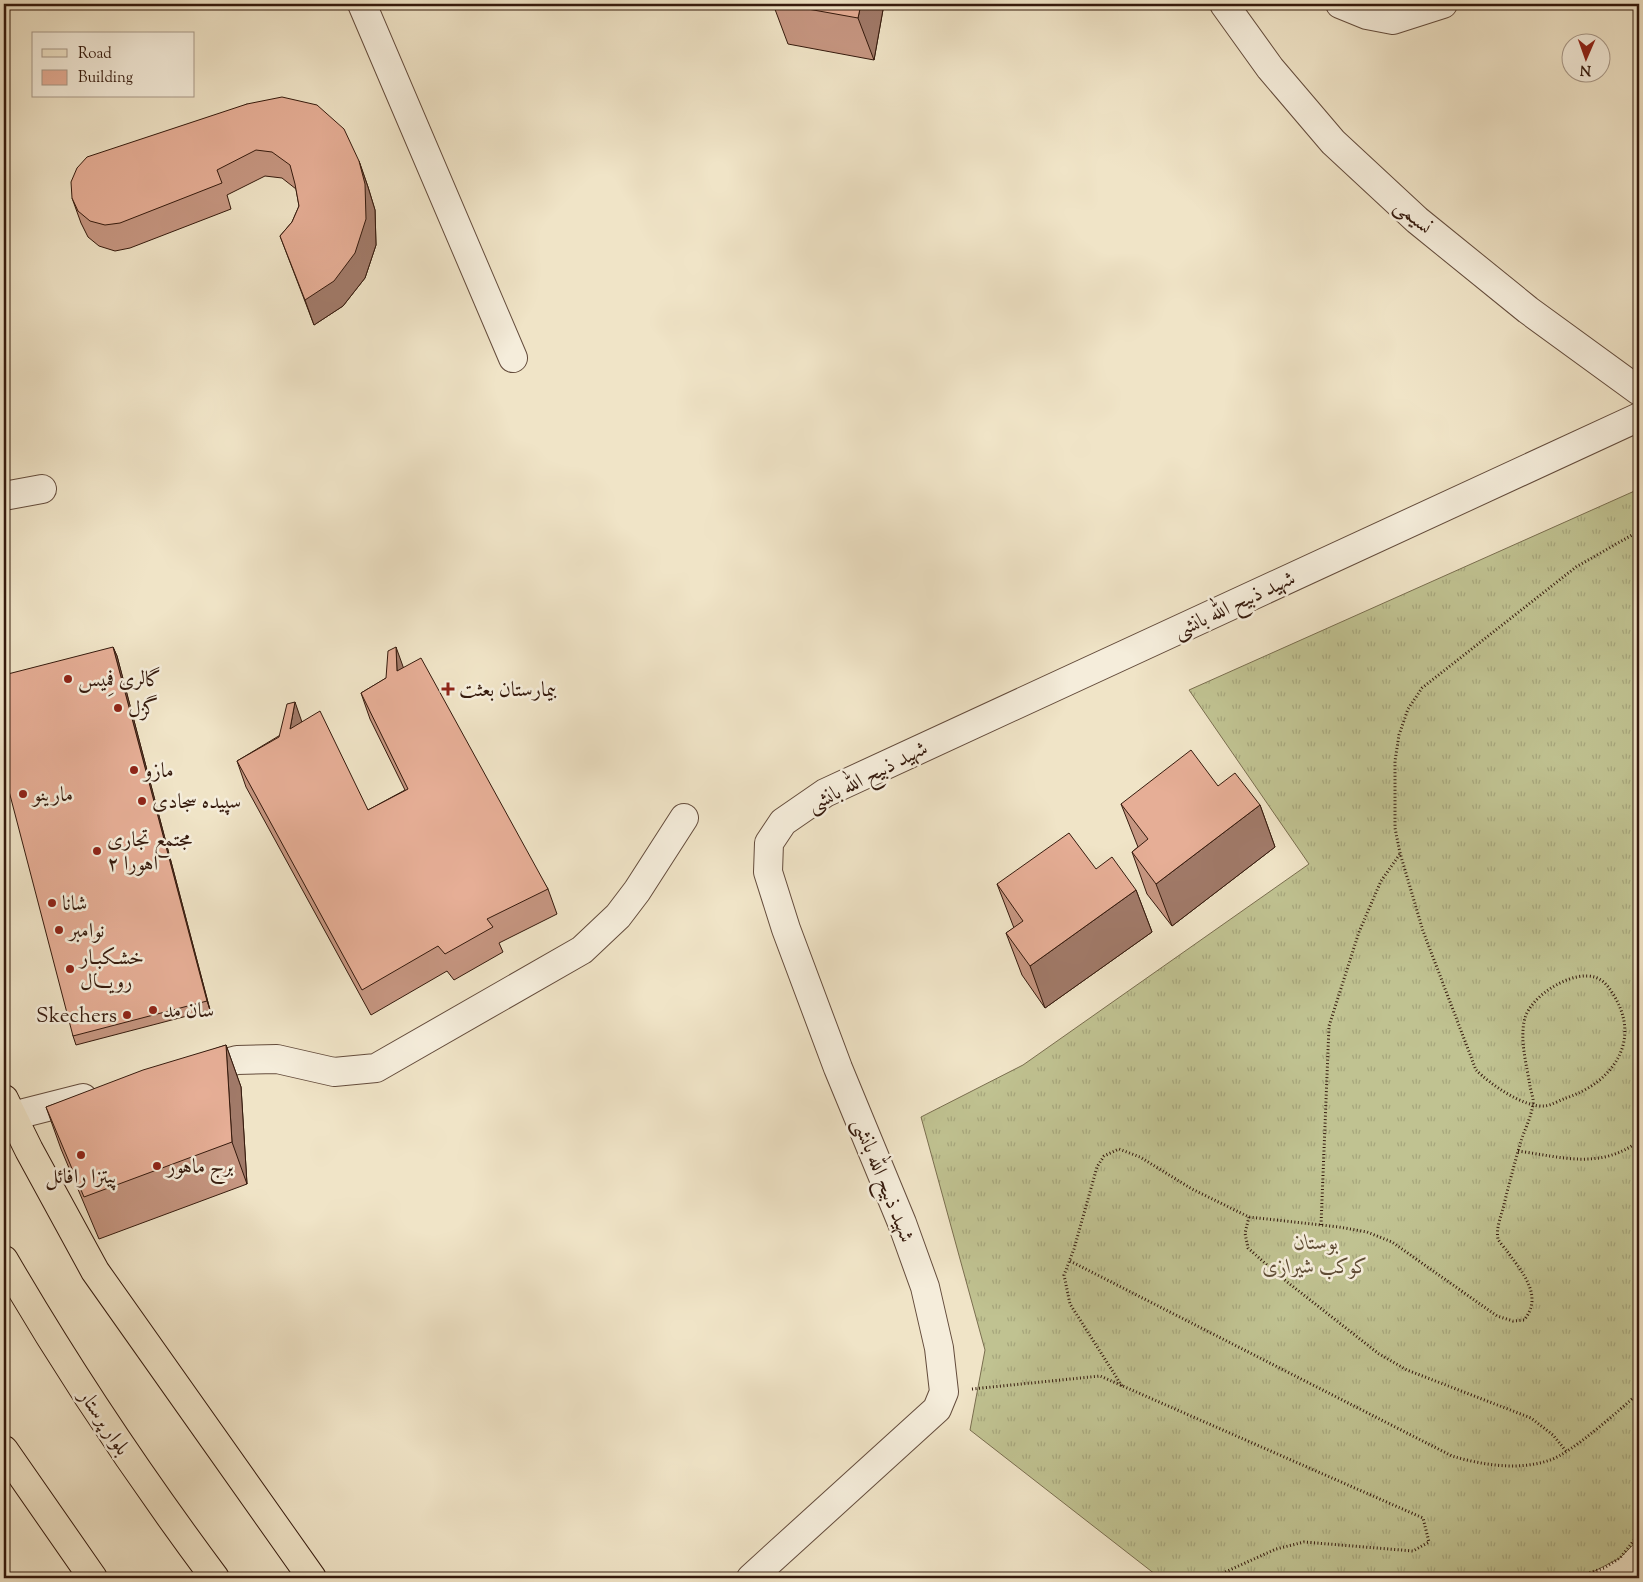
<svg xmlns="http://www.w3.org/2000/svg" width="1643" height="1582" font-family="'Sorts Mill Goudy',Amiri,serif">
  <defs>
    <pattern id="grass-tufts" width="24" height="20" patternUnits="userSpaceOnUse" patternTransform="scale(1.25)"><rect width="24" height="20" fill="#c0c291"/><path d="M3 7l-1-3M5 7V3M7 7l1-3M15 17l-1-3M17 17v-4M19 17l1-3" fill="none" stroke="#a6a67c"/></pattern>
  </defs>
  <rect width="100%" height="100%" fill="#f0e4c7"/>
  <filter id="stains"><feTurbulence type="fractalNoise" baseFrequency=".004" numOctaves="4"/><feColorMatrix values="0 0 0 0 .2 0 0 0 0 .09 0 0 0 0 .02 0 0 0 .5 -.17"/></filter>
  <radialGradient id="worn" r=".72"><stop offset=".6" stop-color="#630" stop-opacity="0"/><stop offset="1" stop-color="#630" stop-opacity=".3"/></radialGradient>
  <path fill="url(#grass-tufts)" stroke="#7a6e4f" d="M 1639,489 L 1639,1539 L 1620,1558 L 1581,1578 L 1160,1578 L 970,1430 L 985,1350 L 921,1117 L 1023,1065 L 1309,864 L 1189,690 Z"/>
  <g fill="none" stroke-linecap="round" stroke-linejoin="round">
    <defs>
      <path id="minor" d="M 362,4 L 513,358
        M 1224,4 L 1270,68 L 1333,142 L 1417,220 L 1528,310 L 1639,391
        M 1340,4 L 1367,15 L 1393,20 L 1443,4
        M 4,496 L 42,489
        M 195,1071 L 237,1060 L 277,1059 L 334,1072 L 376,1068 L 582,950 L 618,916 L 637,891 L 684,818
        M 12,1116 L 83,1098
        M 751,1578 L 937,1409 L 944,1392 L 939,1348 L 925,1287 L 902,1223 L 838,1068 L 786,929 L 768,872 L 769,843 L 783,822 L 825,793 L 1639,417"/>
      <path id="major" d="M 4,1099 L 29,1150 L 95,1271 L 312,1578
        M 4,1260 C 68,1370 139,1476 215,1578
        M 4,1450 L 93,1578"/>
    </defs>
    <use href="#minor" stroke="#644c3c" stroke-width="30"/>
    <use href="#major" stroke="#351a0d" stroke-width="30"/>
    <path stroke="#351a0d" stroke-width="3" stroke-dasharray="1 2.5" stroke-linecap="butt" d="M 1518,1151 C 1562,1157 1600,1170 1639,1141
      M 1249,1217 L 1245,1233 L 1248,1248 L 1277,1274 L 1379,1354 L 1407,1370 L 1531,1418 L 1553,1435 L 1566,1451
      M 1321,1225 L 1329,1026 L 1359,932 L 1381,881 L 1400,854
      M 1070,1261 L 1452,1456 C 1482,1465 1519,1471 1550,1460 C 1572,1453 1619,1410 1639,1393
      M 1122,1386 L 1070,1304 L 1064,1275 L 1074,1249 L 1097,1167 L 1104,1156 L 1119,1149 L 1140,1157 L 1192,1189 L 1249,1217 L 1339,1227 L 1367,1232 L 1392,1242 L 1497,1316 L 1513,1321 L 1524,1320 C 1544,1296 1522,1272 1507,1251 C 1505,1248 1500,1243 1498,1239 C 1496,1230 1500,1218 1503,1209 C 1508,1187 1514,1166 1520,1144 C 1524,1131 1531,1118 1533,1104 C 1534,1099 1531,1092 1530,1086 C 1527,1066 1519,1039 1525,1018 C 1531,997 1565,975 1587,976 C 1600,976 1607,984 1613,994 C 1643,1041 1612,1083 1566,1098 C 1560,1100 1552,1105 1545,1106 C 1524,1108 1490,1084 1476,1070 L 1423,931 L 1400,853 L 1395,828 L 1395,761 L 1399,735 L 1408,709 L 1422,688 L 1576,567 L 1639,531
      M 972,1389 L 1100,1376 L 1423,1518 L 1429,1542 L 1413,1551 L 1304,1542 L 1276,1549 L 1212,1578
      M 1573,1578 L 1604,1568 L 1620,1558 L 1639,1534"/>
    <use href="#minor" stroke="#f5eddb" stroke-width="28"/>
    <use href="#major" stroke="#f0e4c7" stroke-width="28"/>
  </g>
  <path fill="#c69681" stroke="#351a0d" d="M 773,4 L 884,4 L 874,60 L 788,44 Z
    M 247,104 L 359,161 L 368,187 L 375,210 L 376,245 L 365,278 L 343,306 L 314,325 L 280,236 L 292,222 L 299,206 L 296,189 L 282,178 L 265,176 L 227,195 L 231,209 L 130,248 L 115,251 L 99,246 L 88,237 L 81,223 L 72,198 Z
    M 113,647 L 117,656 L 210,1010 L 76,1045 L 73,1036 Z
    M 403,668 L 548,889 L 557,914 L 499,943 L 503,952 L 454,980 L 447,971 L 371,1015 L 246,787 L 237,761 L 302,722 L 368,810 L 405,790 L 370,719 L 361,693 Z
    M 1218,786 L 1260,805 L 1275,847 L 1172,926 L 1147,894 L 1132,852 L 1138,847 L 1121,804 Z
    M 997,884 L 1136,890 L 1152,932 L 1045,1008 L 1022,975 L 1006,933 L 1014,928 Z
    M 226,1045 L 241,1087 L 247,1184 L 99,1239 L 61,1149 L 46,1107 Z"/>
  <path fill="#a17a69" stroke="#351a0d" d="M 861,4 L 884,4 L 874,60 L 858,18 Z
    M 359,161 L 368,187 L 375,210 L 376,245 L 365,278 L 343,306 L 314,325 L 305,300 Z
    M 113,647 L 117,656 L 210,1010 L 207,1001 Z
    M 396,647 L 405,672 L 397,671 Z
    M 295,702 L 304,728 L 290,729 Z
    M 1260,805 L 1275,847 L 1172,926 L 1156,884 Z
    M 1136,890 L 1152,932 L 1045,1008 L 1030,966 Z
    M 226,1045 L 241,1087 L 247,1184 L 232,1142 Z"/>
  <path fill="#e6ae96" stroke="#351a0d" d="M 780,4 L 861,4 L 858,18 Z
    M 282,97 L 317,105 L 344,129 L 359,161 L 365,184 L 366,219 L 355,253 L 334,281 L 305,300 L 280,236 L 292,222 L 299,206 L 295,184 L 290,165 L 272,152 L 256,150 L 217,170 L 222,183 L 120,223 L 105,225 L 90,221 L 78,211 L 72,198 L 71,182 L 77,168 L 87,157 L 247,104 Z
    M 113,647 L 207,1001 L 73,1036 L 4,772 L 4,675 Z
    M 396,647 L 397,671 L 421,658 L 548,889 L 487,919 L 493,927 L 445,954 L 438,946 L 362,990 L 237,761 L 279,737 L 287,704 L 295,702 L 290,729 L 320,711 L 368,810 L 408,789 L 361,693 L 386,678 L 388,651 Z
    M 1191,750 L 1218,786 L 1235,773 L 1260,805 L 1156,884 L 1132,852 L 1148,839 L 1121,804 Z
    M 1069,833 L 1096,869 L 1112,857 L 1136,890 L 1030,966 L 1006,933 L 1023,921 L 997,884 Z
    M 226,1045 L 232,1142 L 84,1197 L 46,1107 L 143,1070 Z"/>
  <g fill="#8f2418" stroke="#f5eddb" stroke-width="2">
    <circle cx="68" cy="679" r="5"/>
    <path d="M445.5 681.5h5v5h5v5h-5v5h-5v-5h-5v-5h5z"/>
    <circle cx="118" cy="708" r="5"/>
    <circle cx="134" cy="770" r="5"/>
    <circle cx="23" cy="794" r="5"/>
    <circle cx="142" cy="801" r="5"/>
    <circle cx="97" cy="851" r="5"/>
    <circle cx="52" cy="903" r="5"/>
    <circle cx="59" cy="930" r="5"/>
    <circle cx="70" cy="969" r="5"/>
    <circle cx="153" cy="1010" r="5"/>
    <circle cx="127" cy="1015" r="5"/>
    <circle cx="81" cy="1155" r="5"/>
    <circle cx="157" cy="1166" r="5"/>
  </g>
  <g text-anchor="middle" stroke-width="5" stroke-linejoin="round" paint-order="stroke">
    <g font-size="21" fill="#351a0d" stroke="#f5eddb">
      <text transform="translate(1414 216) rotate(41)" y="7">نسیمی</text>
      <text transform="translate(1234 604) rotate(-25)" y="7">شهید ذبیح الله بانشی</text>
      <text transform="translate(867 776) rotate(-27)" y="7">شهید ذبیح الله بانشی</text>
      <text transform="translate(884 1180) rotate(68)" y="7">شهید ذبیح الله بانشی</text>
      <text transform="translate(105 1422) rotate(56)" y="7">بلوار پرستار</text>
    </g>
    <g font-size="21" fill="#351a0d" stroke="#f5eddb" text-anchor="start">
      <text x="78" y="686">گالری فِميس</text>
      <text x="459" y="696">بیمارستان بعثت</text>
      <text x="128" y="715">گزل</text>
      <text x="144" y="777">مازو</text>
      <text x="33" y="801">مارینو</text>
      <text x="152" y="808">سپیده سجادی</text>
      <text x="107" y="846">مجتمع تجاری<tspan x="107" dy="24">اهورا ۲</tspan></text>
      <text x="62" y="910">شانا</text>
      <text x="69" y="937">نوامبر</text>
      <text x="80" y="964">خشـکبـار<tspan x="80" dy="24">رویـــال</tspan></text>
      <text x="163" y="1017">سان مد</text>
      <text x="117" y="1022" text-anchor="end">Skechers</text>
      <text x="167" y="1173">برج ماهور</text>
      <text x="81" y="1183" text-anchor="middle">پیتزا رافائل</text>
    </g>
    <g font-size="21" font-style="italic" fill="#5f4c35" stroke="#f5eddb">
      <text x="1316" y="1249">بوستان<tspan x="1316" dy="24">کوکب شیرازی</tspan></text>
    </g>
  </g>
  <rect width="1643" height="1582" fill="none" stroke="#f0e4c7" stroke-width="20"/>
  <rect x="5" y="5" width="1633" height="1572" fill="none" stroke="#351a0d" stroke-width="2.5"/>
  <rect x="10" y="10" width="1623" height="1562" fill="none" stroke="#351a0d"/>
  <rect x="32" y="32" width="162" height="65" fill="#f5eddb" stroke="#a89989"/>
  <rect x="42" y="49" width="25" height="8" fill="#f0e4c7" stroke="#a89989"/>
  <text x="78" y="58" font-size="15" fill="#351a0d">Road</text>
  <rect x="42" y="70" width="25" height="15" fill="#e6ae96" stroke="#a89989"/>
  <text x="78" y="82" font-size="15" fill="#351a0d">Building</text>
  <g transform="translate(1586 58) rotate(182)"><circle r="24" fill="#f5eddb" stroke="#a89989"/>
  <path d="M0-4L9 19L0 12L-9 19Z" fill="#8f2418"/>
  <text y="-8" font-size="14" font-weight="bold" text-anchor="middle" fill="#351a0d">N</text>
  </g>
  <rect width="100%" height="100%" filter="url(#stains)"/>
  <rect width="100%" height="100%" fill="url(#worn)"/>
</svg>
